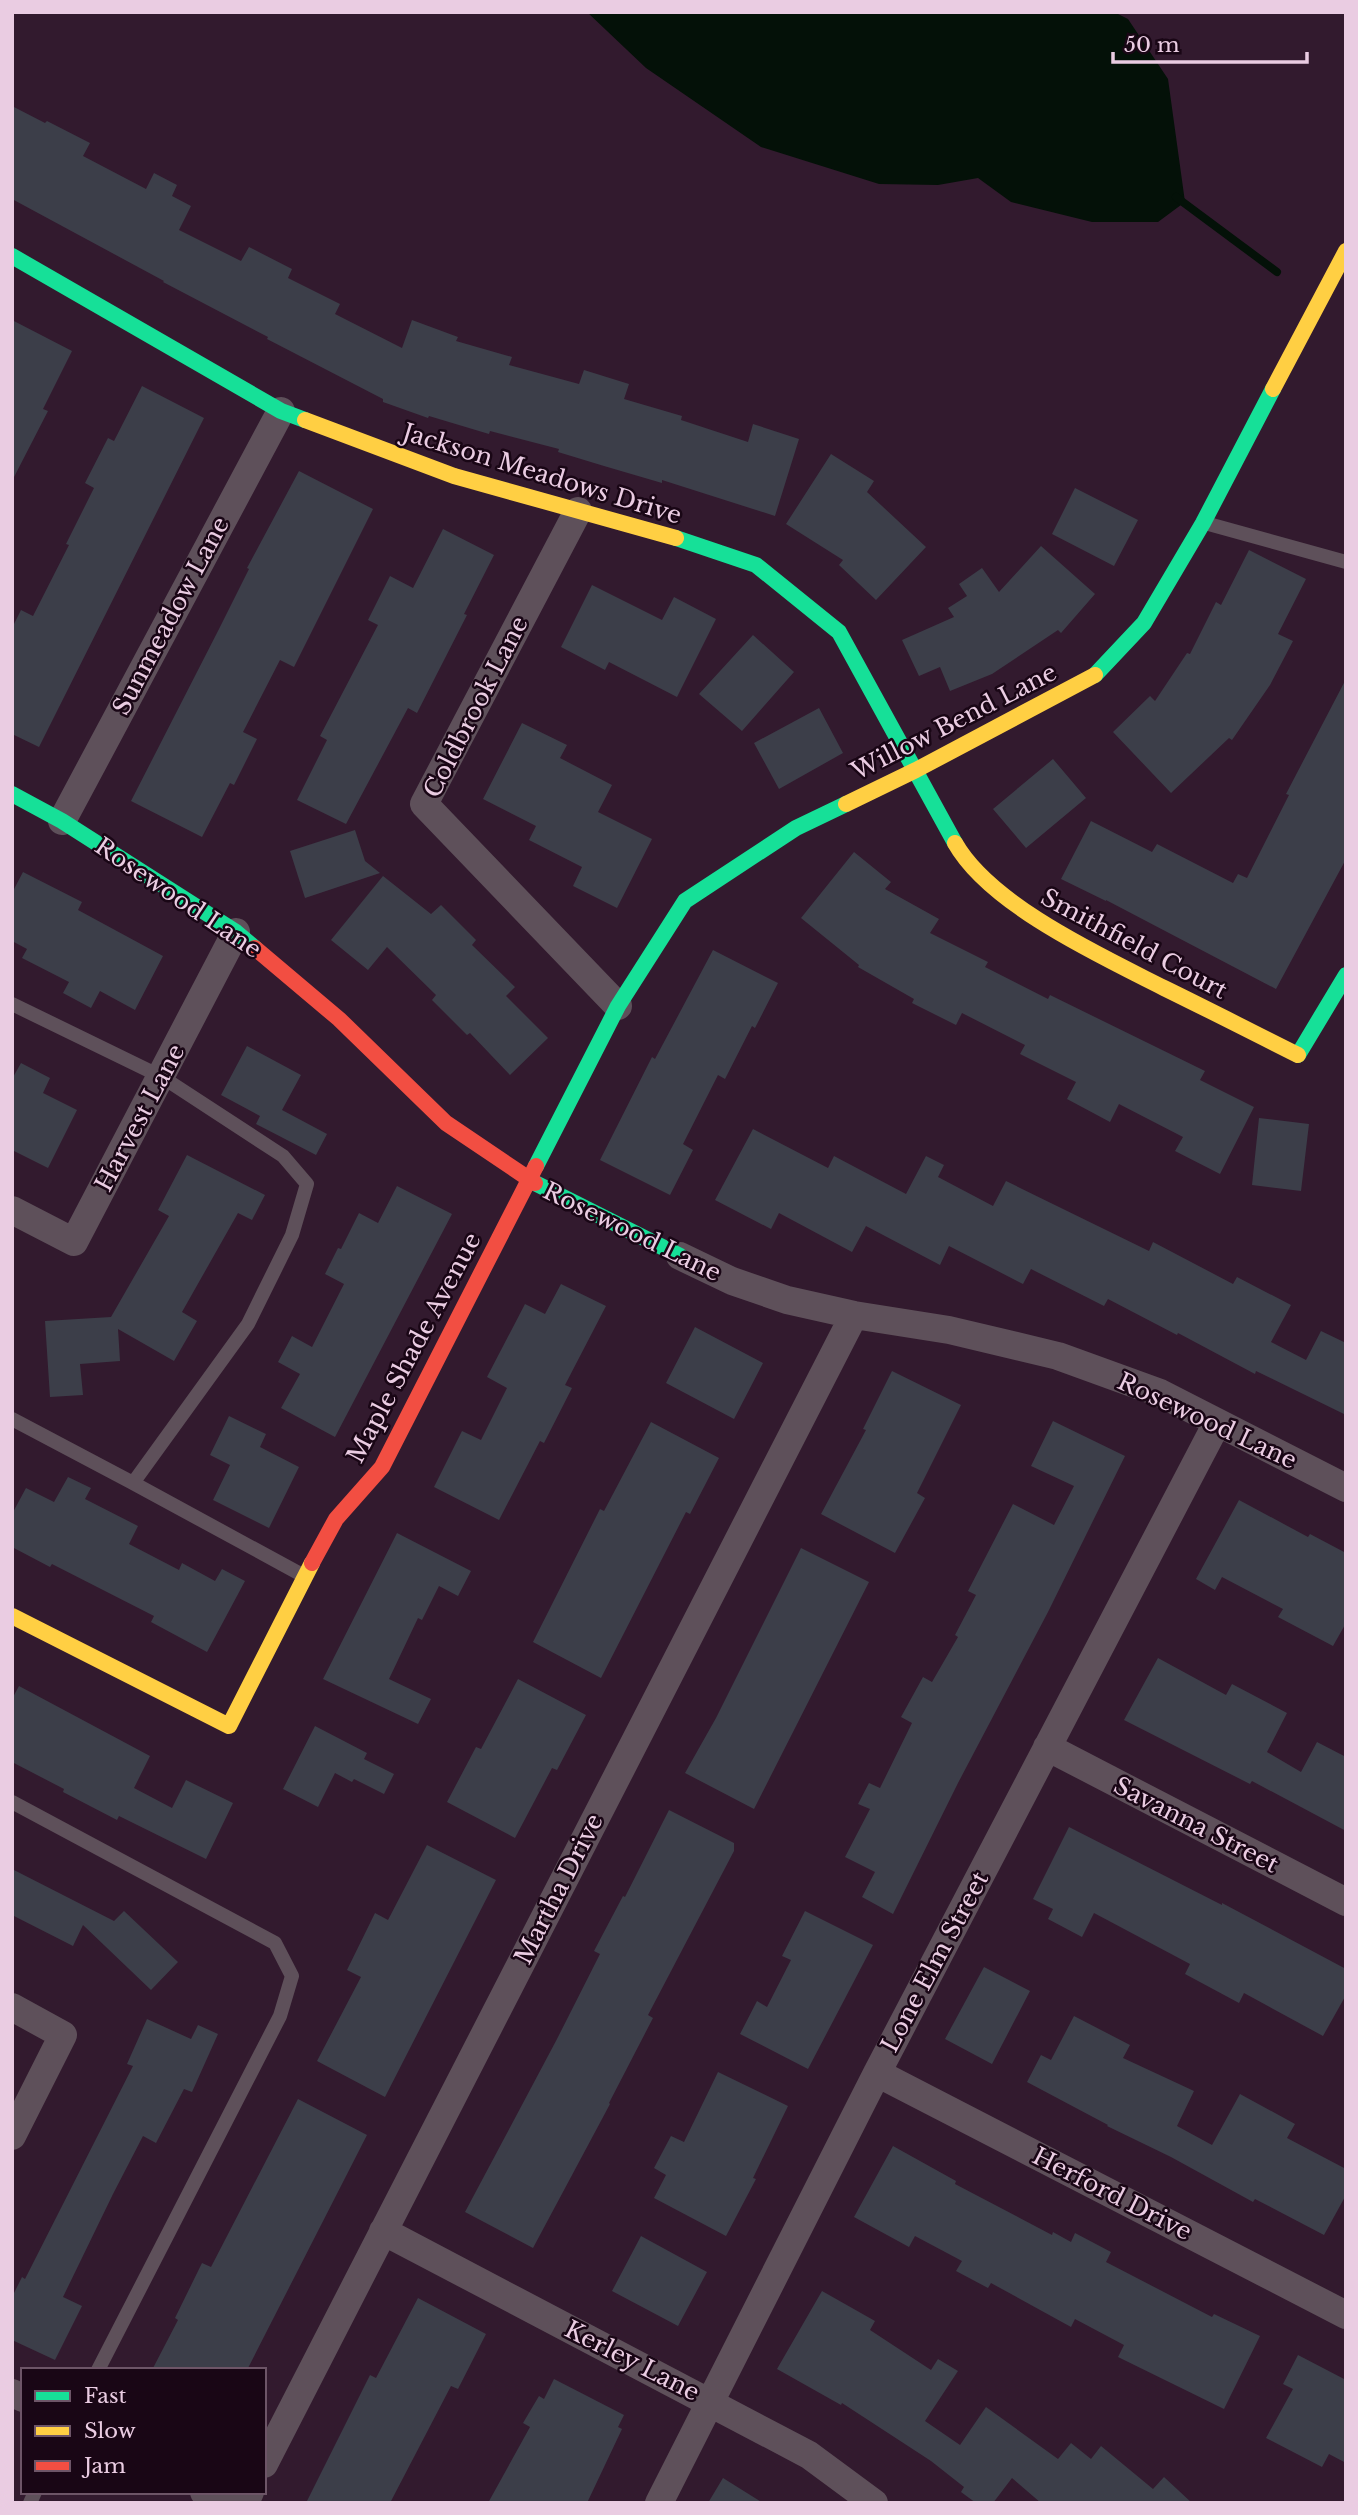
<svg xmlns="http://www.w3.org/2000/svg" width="1358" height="2515" font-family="'Libre Baskerville',serif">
  <rect width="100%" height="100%" fill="#321a2e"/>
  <path fill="#041108" d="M 587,12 L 1114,12 L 1128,19 L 1168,79 L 1185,202 L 1158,222 L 1092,222 L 1011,202 L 978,178 L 938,185 L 879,184 L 761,147 L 646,68 Z"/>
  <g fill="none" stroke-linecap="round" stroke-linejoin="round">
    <path stroke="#041108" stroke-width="8" d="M 1176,197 L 1277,272"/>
  </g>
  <path fill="#3c3e49" d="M 12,106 L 45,123 L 47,121 L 90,143 L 83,156 L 146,189 L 154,173 L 177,185 L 172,196 L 191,206 L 179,230 L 241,261 L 249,247 L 292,269 L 288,278 L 340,304 L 335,314 L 402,348 L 412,320 L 458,337 L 456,341 L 512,357 L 509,365 L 579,384 L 584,370 L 629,384 L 624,399 L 682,416 L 681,420 L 748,442 L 753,424 L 799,439 L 775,516 L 662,480 L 662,483 L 604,466 L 558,452 L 559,449 L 490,431 L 489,434 L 429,416 L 428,418 L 383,402 L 383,399 L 267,339 L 268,337 L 163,282 L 164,281 L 12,199 Z
    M 12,320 L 72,351 L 43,409 L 48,411 L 12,481 Z
    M 142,386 L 204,418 L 39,747 L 12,734 L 12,628 L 21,610 L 33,616 L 69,545 L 66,544 L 94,488 L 85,483 L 108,438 L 114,441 Z
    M 831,454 L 874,481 L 867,492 L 926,547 L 876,600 L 839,565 L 843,560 L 786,524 Z
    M 299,471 L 373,509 L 294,667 L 280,660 L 243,732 L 257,739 L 234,785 L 230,783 L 202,837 L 131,801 L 219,629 L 249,569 L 247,568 Z
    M 1075,488 L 1138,520 L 1114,566 L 1052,534 Z
    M 443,529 L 494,555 L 464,614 L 467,615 L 417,713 L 408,708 L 346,824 L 297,800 L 327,740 L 320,736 L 378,625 L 368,620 L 390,576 L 413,588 Z
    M 1041,546 L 1095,594 L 1061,633 L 1058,630 L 992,674 L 950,691 L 940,667 L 919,676 L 902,640 L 954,617 L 948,608 L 967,596 L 959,584 L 982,568 L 999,592 Z
    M 1249,550 L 1306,579 L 1278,634 L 1293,641 L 1270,685 L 1232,740 L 1229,738 L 1171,793 L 1113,732 L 1150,696 L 1155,701 L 1187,653 L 1190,654 L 1216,602 L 1221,605 Z
    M 592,585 L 662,620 L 674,597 L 716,619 L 677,697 L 609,662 L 605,670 L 561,647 Z
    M 753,635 L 794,672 L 742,731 L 699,694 Z
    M 1346,679 L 1346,859 L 1276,989 L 1106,900 L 1106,901 L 1061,879 L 1091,821 L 1152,852 L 1157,844 L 1233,883 L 1238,874 L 1247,878 L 1289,795 L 1286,794 Z
    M 819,708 L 843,753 L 779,789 L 754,743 Z
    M 522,723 L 567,745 L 560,758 L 612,785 L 598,812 L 652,839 L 617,908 L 573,886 L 582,867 L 529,840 L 536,826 L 483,799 Z
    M 1053,759 L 1086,798 L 1026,848 L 993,809 Z
    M 355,830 L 365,861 L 380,873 L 305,898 L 290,851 Z
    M 854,852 L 891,882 L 885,889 L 939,919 L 930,933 L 988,962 L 985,967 L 1048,999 L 1050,995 L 1205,1071 L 1200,1080 L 1254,1107 L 1220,1174 L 1175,1151 L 1183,1137 L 1119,1104 L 1110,1122 L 1067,1099 L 1076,1082 L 1020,1054 L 1025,1045 L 962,1013 L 956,1025 L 912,1003 L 914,999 L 858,967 L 859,965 L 801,918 Z
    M 23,872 L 82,902 L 78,910 L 163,956 L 135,1010 L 100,991 L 91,1008 L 63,993 L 69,982 L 22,958 L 27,949 L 12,941 L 12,893 Z
    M 383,876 L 431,914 L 441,905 L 476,940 L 472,945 L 515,987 L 506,996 L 548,1038 L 510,1075 L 470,1033 L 467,1035 L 432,1000 L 436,995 L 387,947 L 368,970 L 331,940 Z
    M 713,950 L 778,983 L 755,1028 L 752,1026 L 725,1079 L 718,1075 L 683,1144 L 693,1150 L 670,1195 L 600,1160 L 652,1057 L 655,1059 Z
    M 247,1046 L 301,1075 L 282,1110 L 327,1134 L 316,1155 L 256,1124 L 260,1116 L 221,1095 Z
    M 21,1063 L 50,1078 L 43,1093 L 77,1110 L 48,1168 L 12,1150 L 12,1079 Z
    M 1259,1118 L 1309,1124 L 1301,1191 L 1252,1185 Z
    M 753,1129 L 828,1168 L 834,1156 L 906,1194 L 926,1156 L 944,1165 L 938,1177 L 993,1206 L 1006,1181 L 1149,1251 L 1153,1242 L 1233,1284 L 1237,1277 L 1291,1305 L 1271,1342 L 1306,1360 L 1321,1331 L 1346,1343 L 1346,1415 L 1256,1371 L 1255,1374 L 1178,1333 L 1177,1335 L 1108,1299 L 1104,1306 L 1031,1269 L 1023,1284 L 949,1246 L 940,1265 L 866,1226 L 852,1252 L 779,1213 L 771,1229 L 715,1200 Z
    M 187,1155 L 265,1195 L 252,1220 L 238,1213 L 182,1312 L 197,1321 L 174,1361 L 118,1329 L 120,1361 L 80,1364 L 83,1395 L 50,1397 L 45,1321 L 111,1317 L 169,1216 L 158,1210 Z
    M 397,1186 L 452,1214 L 335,1437 L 281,1408 L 300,1374 L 278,1362 L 292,1336 L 312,1347 L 344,1284 L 325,1274 L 338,1248 L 341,1249 L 359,1213 L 378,1223 Z
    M 561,1284 L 606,1306 L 565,1385 L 572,1388 L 544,1443 L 540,1441 L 499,1520 L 434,1487 L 462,1431 L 481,1440 L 507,1388 L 487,1377 L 525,1304 L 545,1314 Z
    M 695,1327 L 763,1363 L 734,1419 L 666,1383 Z
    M 892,1371 L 961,1405 L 917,1493 L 925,1498 L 895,1553 L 821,1514 L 866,1430 L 863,1429 Z
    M 229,1416 L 266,1434 L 260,1447 L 299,1467 L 269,1528 L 213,1500 L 230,1465 L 210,1455 Z
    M 1053,1421 L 1125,1456 L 1048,1612 L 958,1783 L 893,1914 L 862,1897 L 875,1872 L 845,1857 L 870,1809 L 858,1804 L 869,1783 L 880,1788 L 912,1723 L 901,1717 L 923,1677 L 932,1682 L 958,1637 L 955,1635 L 976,1595 L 968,1591 L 1013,1504 L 1054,1525 L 1074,1486 L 1031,1466 Z
    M 651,1422 L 719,1458 L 690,1514 L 686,1512 L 601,1678 L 533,1642 L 600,1509 L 604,1511 Z
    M 68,1477 L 91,1488 L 85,1499 L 138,1526 L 129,1544 L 179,1570 L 182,1563 L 215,1581 L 222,1569 L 245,1581 L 207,1652 L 151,1622 L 154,1616 L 52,1564 L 50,1567 L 12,1547 L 12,1514 L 26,1488 L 54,1502 Z
    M 1239,1500 L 1308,1537 L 1310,1534 L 1346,1553 L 1346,1623 L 1333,1646 L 1278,1617 L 1283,1609 L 1222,1577 L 1215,1590 L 1196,1579 Z
    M 397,1533 L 471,1571 L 458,1596 L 439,1586 L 422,1620 L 418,1618 L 389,1679 L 431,1699 L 418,1724 L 323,1679 Z
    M 801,1548 L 869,1582 L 754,1809 L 685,1773 L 716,1718 Z
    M 1158,1658 L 1226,1695 L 1232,1684 L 1287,1713 L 1267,1752 L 1301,1772 L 1317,1742 L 1346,1757 L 1346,1831 L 1252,1781 L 1250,1784 L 1124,1720 Z
    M 518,1679 L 586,1715 L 557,1770 L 552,1768 L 515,1838 L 447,1802 L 476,1747 L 481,1749 Z
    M 19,1686 L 150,1756 L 134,1788 L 172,1808 L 186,1780 L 233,1803 L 206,1859 L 119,1816 L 117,1820 L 63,1792 L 64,1789 L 12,1762 L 12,1699 Z
    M 315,1726 L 367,1753 L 364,1759 L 394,1774 L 384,1794 L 354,1779 L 352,1782 L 335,1773 L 318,1807 L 283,1789 Z
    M 669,1810 L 734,1843 L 734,1851 L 648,2015 L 653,2018 L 609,2103 L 610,2104 L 533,2248 L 465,2212 L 557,2039 L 600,1954 L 594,1951 L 623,1896 L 625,1897 Z
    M 1069,1827 L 1222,1905 L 1222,1903 L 1346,1969 L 1346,1995 L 1323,2036 L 1244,1993 L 1239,2003 L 1185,1974 L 1190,1964 L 1094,1913 L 1082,1937 L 1048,1919 L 1053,1909 L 1033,1899 Z
    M 427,1845 L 496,1880 L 385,2097 L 317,2061 L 361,1977 L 347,1970 L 375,1913 L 388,1920 Z
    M 12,1869 L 114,1921 L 124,1911 L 178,1962 L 151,1990 L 83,1925 L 73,1946 L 12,1915 Z
    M 805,1911 L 873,1945 L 808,2069 L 740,2034 L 757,2001 L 767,2007 L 791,1960 L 782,1956 Z
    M 984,1967 L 1030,1991 L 992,2064 L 945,2039 Z
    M 1074,2016 L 1130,2045 L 1123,2058 L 1194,2091 L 1177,2126 L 1212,2145 L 1240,2094 L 1295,2124 L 1287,2138 L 1346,2169 L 1346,2195 L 1324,2235 L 1255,2199 L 1253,2202 L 1171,2157 L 1107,2126 L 1108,2125 L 1027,2082 L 1041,2055 L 1051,2060 Z
    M 147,2019 L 191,2039 L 198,2025 L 218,2034 L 192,2092 L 184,2089 L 156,2143 L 143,2136 L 113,2194 L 63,2297 L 82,2306 L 55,2360 L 12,2340 L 12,2297 L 22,2277 L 25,2279 L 133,2066 L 127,2064 Z
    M 718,2072 L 788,2106 L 753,2178 L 756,2179 L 726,2236 L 654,2198 L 666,2175 L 654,2168 L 671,2136 L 684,2142 Z
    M 298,2099 L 367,2135 L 247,2370 L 152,2370 L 178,2320 L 175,2318 L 202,2263 L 211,2267 Z
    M 893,2146 L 956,2181 L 955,2184 L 1052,2235 L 1053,2232 L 1071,2242 L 1075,2233 L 1111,2252 L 1106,2262 L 1212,2317 L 1214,2314 L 1260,2336 L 1224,2409 L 1118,2357 L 1124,2345 L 1075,2319 L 1071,2327 L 991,2283 L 988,2288 L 956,2271 L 962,2261 L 915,2236 L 909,2247 L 854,2217 Z
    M 641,2236 L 707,2272 L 678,2326 L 612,2291 Z
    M 822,2291 L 875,2321 L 870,2330 L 931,2370 L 938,2359 L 958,2371 L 925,2421 L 960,2445 L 986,2407 L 1058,2459 L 1071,2443 L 1091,2459 L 1101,2446 L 1153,2489 L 1164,2477 L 1192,2503 L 1041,2503 L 1012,2478 L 993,2503 L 976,2503 L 961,2492 L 964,2487 L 931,2461 L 842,2403 L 841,2405 L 777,2369 Z
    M 418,2298 L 486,2334 L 458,2389 L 451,2386 L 390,2503 L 306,2503 L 370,2375 L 376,2378 Z
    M 1298,2355 L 1346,2380 L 1346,2463 L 1329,2454 L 1322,2467 L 1266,2438 L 1293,2389 L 1283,2384 Z
    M 554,2379 L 624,2415 L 618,2427 L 622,2429 L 587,2503 L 488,2503 L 530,2427 L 523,2423 L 539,2396 L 544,2399 Z
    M 723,2478 L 763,2503 L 708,2503 Z"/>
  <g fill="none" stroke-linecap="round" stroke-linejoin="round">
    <path stroke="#5e505a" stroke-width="14" d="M 1205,523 L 1346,562
      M 12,1004 L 162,1077 L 283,1156 L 307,1184 L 292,1235 L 248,1324 L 133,1483 L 12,1419
      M 133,1483 L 304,1576
      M 12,1802 L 275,1943 L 292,1976 L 280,2016 L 98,2370
      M 30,2503 L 35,2492"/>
    <path stroke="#5e505a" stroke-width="28" d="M 578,511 L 424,804 L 618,1006
      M 62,821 L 281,411
      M 12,1210 L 74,1242 L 236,932
      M 680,1256 L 732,1281 L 787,1300 L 854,1315 L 949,1330 L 1058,1356 L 1160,1393 L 1346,1488
      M 1047,1747 L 1346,1902
      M 12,2007 L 63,2035 L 12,2136
      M 877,2073 L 1346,2315
      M 383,2231 L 809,2455 L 874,2503
      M 12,2393 L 23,2398
      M 264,2464 L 854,1315
      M 204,2492 L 224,2503
      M 245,2503 L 250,2492
      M 659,2503 L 877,2073 L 1217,1423"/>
    <path stroke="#16e098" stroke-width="16" d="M 12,256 L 281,411 L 305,420
      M 676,538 L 756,565 L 839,632 L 955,843
      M 1095,675 L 1144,623 L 1203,523 L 1273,389
      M 12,794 L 62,821 L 236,932 L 255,948
      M 1298,1055 L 1346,975
      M 536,1166 L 618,1006 L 685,901 L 796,828 L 846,804
      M 535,1183 L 680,1256"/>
    <path stroke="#ffcf43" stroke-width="16" d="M 1273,389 L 1346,251
      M 305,420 L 454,476 L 676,538
      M 846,804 L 916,770 L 1095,675
      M 955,843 C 990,905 1101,956 1164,988 C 1209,1010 1254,1033 1298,1055
      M 12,1616 L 229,1726 L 312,1563"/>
    <path stroke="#f24e42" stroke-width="16" d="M 255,948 L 339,1019 L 446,1123 L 535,1183
      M 312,1563 L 336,1519 L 382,1467 L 536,1166"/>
  </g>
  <g text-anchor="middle" stroke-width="5" stroke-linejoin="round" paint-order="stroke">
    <g font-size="24" fill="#eacce2" stroke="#190615">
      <text transform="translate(542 474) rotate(17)" y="8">Jackson Meadows Drive</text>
      <text transform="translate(171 616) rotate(-62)" y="8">Sunmeadow Lane</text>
      <text transform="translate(476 707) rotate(-63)" y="8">Coldbrook Lane</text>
      <text transform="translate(954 722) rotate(-27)" y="8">Willow Bend Lane</text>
      <text transform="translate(178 898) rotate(34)" y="8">Rosewood Lane</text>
      <text transform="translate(1134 944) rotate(28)" y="8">Smithfield Court</text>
      <text transform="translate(140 1118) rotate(-62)" y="8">Harvest Lane</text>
      <text transform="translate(632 1232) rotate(26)" y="8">Rosewood Lane</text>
      <text transform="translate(414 1348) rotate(-62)" y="8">Maple Shade Avenue</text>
      <text transform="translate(1207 1421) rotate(25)" y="8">Rosewood Lane</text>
      <text transform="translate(1196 1825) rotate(27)" y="8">Savanna Street</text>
      <text transform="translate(559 1889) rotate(-63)" y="8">Martha Drive</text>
      <text transform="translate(935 1962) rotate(-62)" y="8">Lone Elm Street</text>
      <text transform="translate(1112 2194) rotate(27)" y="8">Herford Drive</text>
      <text transform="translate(632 2361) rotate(27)" y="8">Kerley Lane</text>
    </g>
  </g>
  <rect width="1358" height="2515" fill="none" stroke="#eacce2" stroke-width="28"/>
  <rect x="21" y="2368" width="245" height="126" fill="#190615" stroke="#6d5567" stroke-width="2"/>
  <rect x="35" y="2391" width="35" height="10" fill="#16e098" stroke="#6d5567" stroke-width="2"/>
  <text x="84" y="2403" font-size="21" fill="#eacce2">Fast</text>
  <rect x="35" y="2426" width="35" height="10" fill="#ffcf43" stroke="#6d5567" stroke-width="2"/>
  <text x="84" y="2438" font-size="21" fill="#eacce2">Slow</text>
  <rect x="35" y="2461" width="35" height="10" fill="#f24e42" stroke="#6d5567" stroke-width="2"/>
  <text x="84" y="2473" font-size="21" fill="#eacce2">Jam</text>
  <path d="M1113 52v10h194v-10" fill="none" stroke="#eacce2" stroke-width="3.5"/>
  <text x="1124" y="52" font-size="21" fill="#eacce2" stroke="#190615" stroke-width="5" paint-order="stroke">50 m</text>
</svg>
